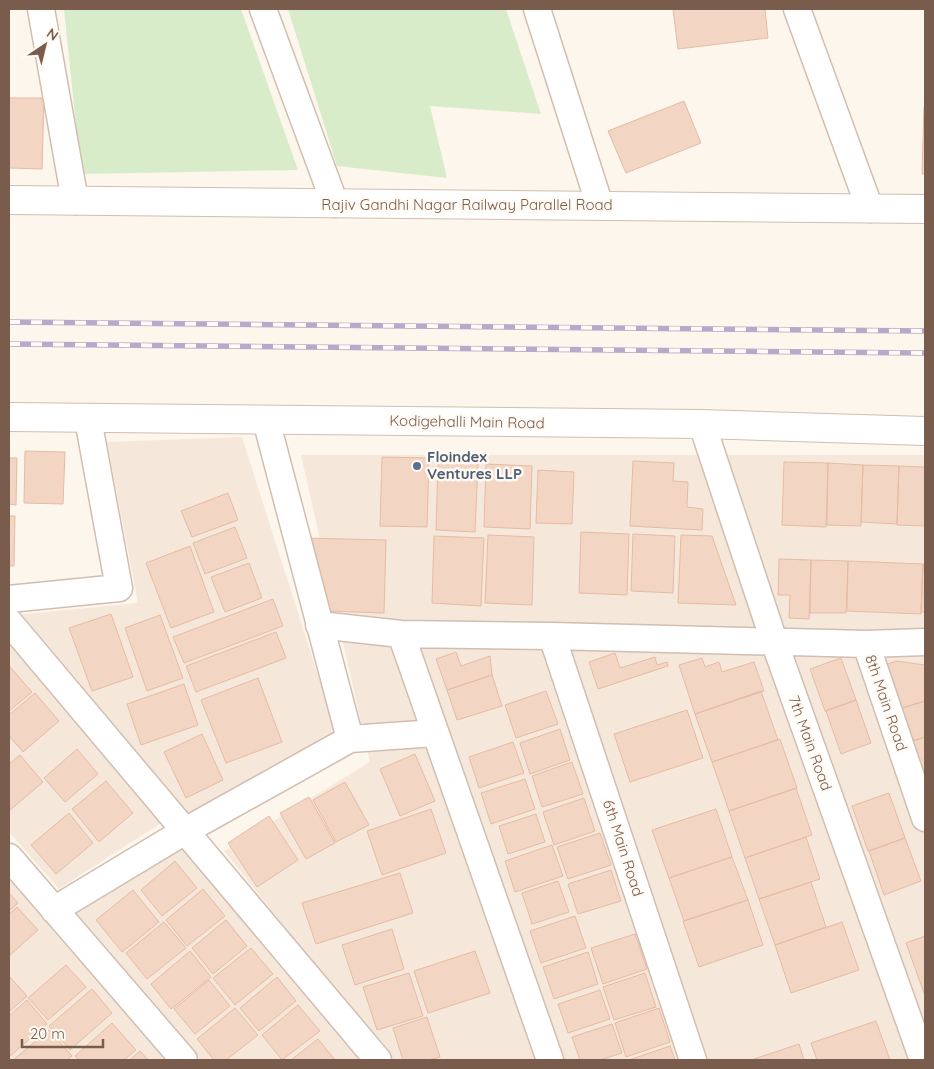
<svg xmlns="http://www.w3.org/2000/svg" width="934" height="1069" font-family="Quicksand,sans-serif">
  <rect width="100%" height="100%" fill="#fdf6ec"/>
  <path fill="#f5e8da" d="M 242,437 L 336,732 L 188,816 L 16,615 L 138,603 L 107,442 Z
    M 301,455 L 925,455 L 925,1060 L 392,1060 L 224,851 L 370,762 Z
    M 9,643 L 161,823 L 59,889 L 9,832 Z
    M 179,846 L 360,1060 L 201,1060 L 75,911 Z
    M 9,873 L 168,1060 L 9,1060 Z"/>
  <path fill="#d8ecc9" d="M 64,9 L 241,9 L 298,170 L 81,174 Z
    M 288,9 L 506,9 L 541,114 L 430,106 L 447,178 L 337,166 Z"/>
  <path fill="#f3d5c3" stroke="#e6bba3" d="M 673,9 L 765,9 L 768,38 L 678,49 Z
    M 9,98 L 44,98 L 42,169 L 9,168 Z
    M 684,101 L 701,143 L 626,173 L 608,131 Z
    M 924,107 L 925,107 L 925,174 L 922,174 Z
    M 25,451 L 65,452 L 63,504 L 24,503 Z
    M 382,457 L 429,458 L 427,527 L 380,526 Z
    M 9,458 L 17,458 L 16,505 L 9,504 Z
    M 438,461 L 478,463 L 475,532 L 436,530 Z
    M 633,461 L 674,463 L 673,481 L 688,482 L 687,507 L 703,509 L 702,530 L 630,526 Z
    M 784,462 L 828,463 L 826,527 L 782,525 Z
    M 828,463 L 863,465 L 861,526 L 827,525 Z
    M 486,464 L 532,466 L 530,529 L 484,527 Z
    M 863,465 L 899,466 L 897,524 L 861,522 Z
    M 899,466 L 925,467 L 925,526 L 897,525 Z
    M 538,470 L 574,472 L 572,524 L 536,523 Z
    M 228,493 L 238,520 L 192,537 L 181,511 Z
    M 9,516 L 15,516 L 14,566 L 9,566 Z
    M 235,527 L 247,558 L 205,574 L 193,543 Z
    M 581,532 L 629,534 L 627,595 L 579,593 Z
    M 633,534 L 675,536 L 673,593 L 631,591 Z
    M 488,535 L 534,537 L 532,605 L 485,603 Z
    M 681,535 L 712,536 L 736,605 L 678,603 Z
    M 434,536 L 484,538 L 481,606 L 432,603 Z
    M 305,538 L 386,540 L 384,613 L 328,611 Z
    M 190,546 L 214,612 L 171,628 L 146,563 Z
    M 779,559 L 811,560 L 809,619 L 789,618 L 790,595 L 778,595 Z
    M 811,560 L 848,561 L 846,613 L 810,613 Z
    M 848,561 L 923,564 L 921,614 L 847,611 Z
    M 249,563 L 262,598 L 225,612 L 211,577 Z
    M 923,564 L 925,564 L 925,612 L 921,612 Z
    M 273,599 L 283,626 L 184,663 L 173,637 Z
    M 111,614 L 133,677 L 92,691 L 69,628 Z
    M 160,615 L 183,678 L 147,691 L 125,628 Z
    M 276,632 L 286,658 L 196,692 L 186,666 Z
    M 456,652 L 461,666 L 490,656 L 492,675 L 447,690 L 436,659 Z
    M 615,653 L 620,668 L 655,657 L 657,665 L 667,662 L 668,666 L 598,689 L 589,662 Z
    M 702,658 L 705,667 L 719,662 L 722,672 L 754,662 L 764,691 L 695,714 L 679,665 Z
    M 841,658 L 856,700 L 825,711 L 810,669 Z
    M 896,661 L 925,665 L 925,701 L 899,709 L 885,665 Z
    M 10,667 L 32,692 L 9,711 L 9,668 Z
    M 492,675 L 502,706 L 457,720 L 447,690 Z
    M 258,678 L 282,742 L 226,763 L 201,700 Z
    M 184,684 L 198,725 L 141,745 L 127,704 Z
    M 546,691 L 558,724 L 516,738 L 505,705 Z
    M 761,691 L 778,740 L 712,762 L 695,714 Z
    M 35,693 L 59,721 L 23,752 L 9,736 L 9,715 Z
    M 856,700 L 871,743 L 841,754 L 826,711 Z
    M 925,701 L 925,737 L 910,742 L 899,709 Z
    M 687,710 L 703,758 L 630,782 L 614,734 Z
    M 560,729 L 570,760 L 530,774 L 520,743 Z
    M 202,734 L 223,780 L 186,798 L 164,752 Z
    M 925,737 L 925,775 L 924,776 L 912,741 Z
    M 780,739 L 797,788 L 729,811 L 712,762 Z
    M 513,742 L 524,773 L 479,788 L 469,757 Z
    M 77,749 L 98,774 L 65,802 L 44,778 Z
    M 415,754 L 435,801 L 400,816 L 380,769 Z
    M 20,755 L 43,782 L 9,811 L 9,764 Z
    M 572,762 L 583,794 L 542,807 L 532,776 Z
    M 525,779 L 535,809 L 491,824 L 481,793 Z
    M 106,781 L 133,813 L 99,842 L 72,809 Z
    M 345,782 L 369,825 L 336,842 L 313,800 Z
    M 796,788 L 812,835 L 745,858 L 729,811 Z
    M 889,793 L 905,838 L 868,851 L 852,806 Z
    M 309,797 L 335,843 L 306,859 L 280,813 Z
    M 584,798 L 595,831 L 554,845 L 543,812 Z
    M 431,809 L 446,853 L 382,875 L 367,831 Z
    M 716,809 L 732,857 L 669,878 L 652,830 Z
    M 69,813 L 93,843 L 56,874 L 31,845 Z
    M 536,814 L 545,842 L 508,854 L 499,826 Z
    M 269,816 L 298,860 L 257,887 L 228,843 Z
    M 600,833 L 611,865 L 568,879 L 557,847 Z
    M 806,837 L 820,879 L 759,899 L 745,858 Z
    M 905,838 L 921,881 L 884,895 L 869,851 Z
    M 552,845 L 563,876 L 515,892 L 505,861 Z
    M 732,857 L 748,900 L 684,921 L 669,878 Z
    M 175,861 L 197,888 L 162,916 L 141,890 Z
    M 611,870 L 621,901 L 578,914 L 568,884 Z
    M 400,873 L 413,913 L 316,944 L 302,903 Z
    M 558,881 L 569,912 L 532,924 L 522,893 Z
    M 811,882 L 826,927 L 775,945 L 759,899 Z
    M 203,889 L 225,916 L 187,946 L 166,920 Z
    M 133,890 L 159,922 L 122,952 L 96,920 Z
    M 9,893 L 18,903 L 9,911 Z
    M 748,900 L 763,945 L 699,967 L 683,921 Z
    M 17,907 L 38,930 L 9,956 L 9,914 Z
    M 575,916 L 586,948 L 541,963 L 530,931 Z
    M 226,920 L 247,946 L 213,974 L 192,948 Z
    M 164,922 L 186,948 L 147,979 L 126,953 Z
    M 842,922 L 859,970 L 791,993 L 775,945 Z
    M 392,929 L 404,969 L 355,985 L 342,945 Z
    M 635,934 L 647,969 L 603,984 L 591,948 Z
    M 925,936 L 925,993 L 924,993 L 906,943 Z
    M 251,948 L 273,974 L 235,1005 L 213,978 Z
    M 190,951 L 211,977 L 171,1009 L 151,984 Z
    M 475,951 L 490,993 L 428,1013 L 414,971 Z
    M 588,952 L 598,984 L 554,999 L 543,967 Z
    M 66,965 L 86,987 L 48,1020 L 28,998 Z
    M 409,973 L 423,1016 L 377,1030 L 363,987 Z
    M 645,973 L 656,1007 L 614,1020 L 603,987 Z
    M 9,976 L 27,996 L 9,1012 Z
    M 277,977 L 296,1001 L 259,1031 L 240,1008 Z
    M 209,980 L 230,1006 L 195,1034 L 174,1009 Z
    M 92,989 L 112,1013 L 70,1050 L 49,1026 Z
    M 600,990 L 610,1019 L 568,1033 L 558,1004 Z
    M 27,1000 L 47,1024 L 9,1057 L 9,1016 Z
    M 298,1005 L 320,1031 L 282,1060 L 262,1035 Z
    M 235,1008 L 258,1035 L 226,1060 L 214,1060 L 197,1039 Z
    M 659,1008 L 670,1042 L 626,1057 L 615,1023 Z
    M 427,1017 L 440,1057 L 428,1060 L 403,1060 L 393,1028 Z
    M 876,1021 L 890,1060 L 817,1060 L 811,1043 Z
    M 112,1023 L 136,1050 L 124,1060 L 79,1060 L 75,1056 Z
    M 612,1024 L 622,1053 L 600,1060 L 580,1060 L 572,1037 Z
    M 49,1030 L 72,1056 L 67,1060 L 13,1060 Z
    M 318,1039 L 335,1060 L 291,1060 Z
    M 799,1044 L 804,1060 L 751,1060 Z
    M 670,1046 L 675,1060 L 629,1060 Z
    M 140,1051 L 148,1060 L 130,1060 Z"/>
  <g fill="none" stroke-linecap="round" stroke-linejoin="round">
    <defs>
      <path id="minor" d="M 41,9 L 75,201
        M 263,9 L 335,204
        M 537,9 L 600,206
        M 797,9 L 870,209
        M 702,424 L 774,641 L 923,1060
        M 9,599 L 119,588 L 88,419
        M 9,622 L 378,1060
        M 319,625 L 401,634 L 552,636 L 866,644
        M 401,634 L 550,1060
        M 552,636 L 693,1060
        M 925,642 L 866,644 L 925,818
        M 350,739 L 435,733
        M 9,857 L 184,1060
        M 54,910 L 185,831 L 350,739 L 266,420"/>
      <path id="tertiary" d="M 9,200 L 925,209
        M 9,417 L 702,424 L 925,431"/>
    </defs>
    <use href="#minor" stroke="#d1beb0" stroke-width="29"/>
    <use href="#tertiary" stroke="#d1beb0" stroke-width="30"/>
    <use href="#minor" stroke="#fff" stroke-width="26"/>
    <use href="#tertiary" stroke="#fff" stroke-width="28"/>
    <defs>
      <path id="rail" d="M 9,322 L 925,331
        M 9,344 L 925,353"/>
    </defs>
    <use href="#rail" stroke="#b9a8c9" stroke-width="5.5"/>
    <use href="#rail" stroke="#fffaf3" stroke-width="4" stroke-dasharray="11" stroke-linecap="butt"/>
  </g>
  <circle fill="#5c6f8a" stroke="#fffaf3" stroke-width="2" cx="417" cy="466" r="5"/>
  <g text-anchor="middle" stroke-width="5" stroke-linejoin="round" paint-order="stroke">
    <g font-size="15" fill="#7a5c4d" stroke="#fffaf3">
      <text x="467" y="210">Rajiv Gandhi Nagar Railway Parallel Road</text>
      <text transform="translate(467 422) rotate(1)" y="5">Kodigehalli Main Road</text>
      <text transform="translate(886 703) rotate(71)" y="5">8th Main Road</text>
      <text transform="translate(810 743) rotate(70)" y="5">7th Main Road</text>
      <text transform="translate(623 848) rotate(72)" y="5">6th Main Road</text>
    </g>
    <g font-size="15" font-weight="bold" fill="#4e5e75" stroke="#fffaf3" text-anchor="start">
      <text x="427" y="462">Floindex<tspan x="427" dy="17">Ventures LLP</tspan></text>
    </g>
  </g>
  <rect width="934" height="1069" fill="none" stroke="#7a5c4d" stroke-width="20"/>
  <g transform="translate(45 45) rotate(35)" stroke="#fffaf3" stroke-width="4" paint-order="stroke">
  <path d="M0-4L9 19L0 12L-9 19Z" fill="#7a5c4d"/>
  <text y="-8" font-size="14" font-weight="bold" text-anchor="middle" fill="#7a5c4d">N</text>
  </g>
  <path d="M22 1039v8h81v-8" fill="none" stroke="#7a5c4d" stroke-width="2.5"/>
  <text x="30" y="1039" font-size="15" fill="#7a5c4d" stroke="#fffaf3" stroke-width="4" paint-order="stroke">20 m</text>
</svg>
